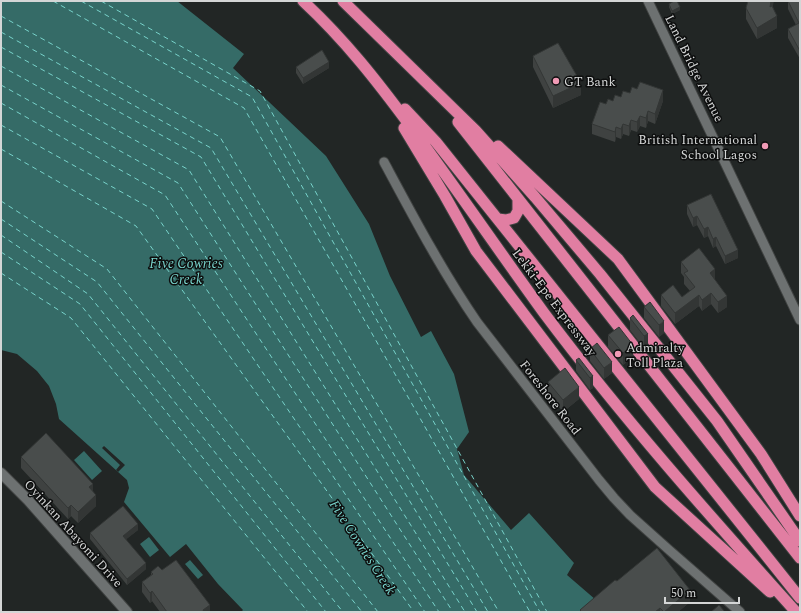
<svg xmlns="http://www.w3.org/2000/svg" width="801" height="613" font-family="Spectral,serif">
  <rect width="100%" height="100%" fill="#222625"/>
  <path fill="#356b67" d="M 1,1 L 177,1 L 244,54 L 233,68 L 326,156 L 369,224 L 390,276 L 421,337 L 431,331 L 454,374 L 469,432 L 457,449 L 464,475 L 511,530 L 529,513 L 574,563 L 567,575 L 596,600 L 581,612 L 241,612 L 243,610 L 218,584 L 186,544 L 170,557 L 124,502 L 129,488 L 127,480 L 59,419 L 56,404 L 49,386 L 37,371 L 17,354 L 1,350 Z
    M 84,451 L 102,471 L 92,480 L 74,460 Z
    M 149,537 L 159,550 L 150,557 L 140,544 Z
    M 190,560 L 203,575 L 198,579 L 185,564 Z"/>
  <path fill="#222625" d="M 104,446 L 125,465 L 118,472 L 116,470 L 120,465 L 102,448 Z"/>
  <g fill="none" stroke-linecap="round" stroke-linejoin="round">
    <path stroke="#78d3cb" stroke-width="1" stroke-dasharray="5 4" stroke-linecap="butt" d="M 53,1 L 244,108 L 530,612
      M 81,1 L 252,97 L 540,612
      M 101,1 L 260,91 L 547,612
      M 1,16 L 220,137 L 499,612
      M 1,32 L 211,148 L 488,612
      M 1,47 L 201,157 L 477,612
      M 1,66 L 189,170 L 465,612
      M 1,85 L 178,183 L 453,612
      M 1,103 L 165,195 L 439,612
      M 1,125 L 152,209 L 425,612
      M 1,149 L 136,226 L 414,612
      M 1,201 L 107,269 L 378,612
      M 1,219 L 97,282 L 362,612
      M 1,235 L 88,294 L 343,612
      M 1,252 L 80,304 L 326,612
      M 1,273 L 71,318 L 308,612"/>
    <defs>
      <path id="minor" d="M 648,1 L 800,320
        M 384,162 C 413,216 442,271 477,322 L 599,480 L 614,498 L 630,515 L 668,549 L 740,612"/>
      <path id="tertiary" d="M 1,473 L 28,500 L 127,612"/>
      <path id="trunk" d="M 303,1 C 345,40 377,81 411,127 C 456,188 499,251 544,313 C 622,417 709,515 796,612
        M 343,1 L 476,131 L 535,197 L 600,274 L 717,421 L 800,541
        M 405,109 L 436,142 L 800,598
        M 458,122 L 800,558
        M 404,128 L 445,196 L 476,251 L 655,487 L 770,592
        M 498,146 L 618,259 L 761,454 L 800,516
        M 498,219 L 506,220 L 514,218 L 518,211 L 518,199"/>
    </defs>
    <use href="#minor" stroke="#404342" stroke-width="11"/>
    <use href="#tertiary" stroke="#404342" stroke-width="12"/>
    <use href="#trunk" stroke="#404342" stroke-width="13"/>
    <use href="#minor" stroke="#6d7171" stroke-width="9"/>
    <use href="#tertiary" stroke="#6d7171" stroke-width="10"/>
    <use href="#trunk" stroke="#e17ea2" stroke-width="11"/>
  </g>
  <path fill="#3f4241" d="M 788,1 L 800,1 L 800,59 L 788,38 L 788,29 L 796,25 L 788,9 Z
    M 669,4 L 680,10 L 672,14 L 669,7 Z
    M 773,7 L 777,28 L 757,39 L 746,19 L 746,8 Z
    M 533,56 L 581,95 L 553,108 L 533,67 Z
    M 296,67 L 329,68 L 303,84 L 296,73 Z
    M 630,93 L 663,101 L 655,124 L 648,121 L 646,128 L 640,126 L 637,132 L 631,130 L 629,136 L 623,134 L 621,139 L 616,137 L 615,142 L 592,134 L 592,124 L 606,104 Z
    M 687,205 L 738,258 L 725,264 L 716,246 L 713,248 L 708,236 L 704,238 L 697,225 L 693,227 L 687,214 Z
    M 681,262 L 715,280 L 727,307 L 718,313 L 711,304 L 702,311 L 699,306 L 675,324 L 661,306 L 661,295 L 682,297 L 690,291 L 684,284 L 684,277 L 681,273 Z
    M 650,302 L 664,333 L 659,337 L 644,318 L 644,307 Z
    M 630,318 L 648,334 L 648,345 L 644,348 L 630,330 Z
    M 608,335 L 633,357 L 623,365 L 608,347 Z
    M 590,349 L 612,373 L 604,379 L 590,361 Z
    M 576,360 L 593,376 L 593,388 L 590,390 L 576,371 Z
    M 548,382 L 579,399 L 563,412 L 548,393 Z
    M 21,457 L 93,491 L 96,506 L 78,523 L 71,516 L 68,519 L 21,468 Z
    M 138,530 L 126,539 L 146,569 L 127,585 L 90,539 L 90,533 Z
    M 162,570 L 210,612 L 160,612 L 152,601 L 150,603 L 142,592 L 142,582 L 151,575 L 151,572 Z
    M 617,581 L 690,602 L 678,612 L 580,612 L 580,610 Z"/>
  <path fill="#333635" d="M 771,1 L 774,1 L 770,18 L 770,7 Z
    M 680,7 L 680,10 L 672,14 L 672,11 Z
    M 777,16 L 777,28 L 757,39 L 757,28 Z
    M 329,62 L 329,68 L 303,84 L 303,78 Z
    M 581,83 L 581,95 L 553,108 L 553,96 Z
    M 663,90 L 663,101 L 655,124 L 655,114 Z
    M 648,111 L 648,121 L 646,128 L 646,118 Z
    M 640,116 L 640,126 L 637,132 L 637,122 Z
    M 631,120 L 631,130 L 629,136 L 629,126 Z
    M 623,124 L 623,134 L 621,139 L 621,129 Z
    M 616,127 L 616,137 L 615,142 L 615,132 Z
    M 697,216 L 697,225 L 693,227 L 693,218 Z
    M 708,227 L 708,236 L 704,238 L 704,229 Z
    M 716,237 L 716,246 L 713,248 L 713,239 Z
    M 738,250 L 738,258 L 725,264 L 725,256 Z
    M 715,269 L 715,280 L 710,284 L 710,273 Z
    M 711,293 L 711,304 L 702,311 L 702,300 Z
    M 699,295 L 699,306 L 675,324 L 675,313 Z
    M 727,296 L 727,307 L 718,313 L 718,302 Z
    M 664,321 L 664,333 L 659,337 L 659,325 Z
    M 648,334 L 648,345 L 644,348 L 644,336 Z
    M 633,345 L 633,357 L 623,365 L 623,353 Z
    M 612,362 L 612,373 L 604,379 L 604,368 Z
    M 593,376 L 593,388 L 590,390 L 590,378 Z
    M 579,387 L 579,399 L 563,412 L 563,400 Z
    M 93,484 L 93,496 L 89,487 Z
    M 96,495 L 96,506 L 78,523 L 78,512 Z
    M 71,505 L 71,516 L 68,519 L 68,508 Z
    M 138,524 L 138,530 L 123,542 L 123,536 Z
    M 146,563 L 146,569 L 127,585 L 127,579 Z
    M 690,590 L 690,602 L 678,612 L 664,612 Z
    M 152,591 L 152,601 L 150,603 L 150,593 Z
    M 210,605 L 210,612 L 203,612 L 203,610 Z
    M 660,608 L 660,612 L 655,612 Z"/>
  <path fill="#494d4c" stroke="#333635" d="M 674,1 L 677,1 L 680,7 L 672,11 L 669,4 Z
    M 748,1 L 771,1 L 770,7 L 772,6 L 777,16 L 757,28 L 746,8 Z
    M 788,1 L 800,1 L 800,51 L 788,29 L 799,23 Z
    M 558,43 L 581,83 L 553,96 L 533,56 Z
    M 322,50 L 329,62 L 303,78 L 296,67 Z
    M 640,82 L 663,90 L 655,114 L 648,111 L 646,118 L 640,116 L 637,122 L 631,120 L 629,126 L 623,124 L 621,129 L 616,127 L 615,132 L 592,124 L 600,102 L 606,104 L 608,99 L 613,101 L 615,95 L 621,97 L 623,91 L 630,93 L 632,87 L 637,89 Z
    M 711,194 L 738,250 L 725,256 L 716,237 L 713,239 L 708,227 L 704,229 L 697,216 L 693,218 L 687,205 Z
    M 699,248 L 715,269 L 710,273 L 727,296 L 718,302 L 711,293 L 702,300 L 699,295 L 675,313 L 661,295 L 673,285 L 682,297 L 695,287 L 684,273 L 688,271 L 681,262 Z
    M 650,302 L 664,321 L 659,325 L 644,307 Z
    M 633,315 L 648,334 L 644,336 L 630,318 Z
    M 619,327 L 633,345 L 623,353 L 608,335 Z
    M 597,343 L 612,362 L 604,368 L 590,349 Z
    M 579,358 L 593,376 L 590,378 L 576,360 Z
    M 565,368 L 579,387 L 563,400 L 548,382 Z
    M 46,433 L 93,484 L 89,487 L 96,495 L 78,512 L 71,505 L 68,508 L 21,457 Z
    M 123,506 L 138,524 L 123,536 L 146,563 L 127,579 L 90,533 Z
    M 657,548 L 690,590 L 664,612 L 660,608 L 655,612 L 582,612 L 580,610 L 615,580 L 617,581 Z
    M 176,560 L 210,605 L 203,610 L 204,612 L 167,612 L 152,591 L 150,593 L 142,582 L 153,574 L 151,572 L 158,566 L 162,570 Z
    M 719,605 L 725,612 L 711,612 Z"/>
  <g fill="#f09ab5" stroke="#0d0e0e" stroke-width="1.5">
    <circle cx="556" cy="81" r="4"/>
    <circle cx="765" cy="146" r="4"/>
    <circle cx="618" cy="354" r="4"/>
  </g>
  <g text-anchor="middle" stroke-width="3" stroke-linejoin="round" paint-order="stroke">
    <g font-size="13" fill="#d4d6d6" stroke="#0d0e0e">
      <text transform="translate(695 68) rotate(64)" y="5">Land Bridge Avenue</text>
      <text transform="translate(555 302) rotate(53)" y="5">Lekki-Epe Expressway</text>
      <text transform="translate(551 397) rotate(52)" y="5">Foreshore Road</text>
      <text transform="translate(74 533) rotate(48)" y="5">Oyinkan Abayomi Drive</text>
    </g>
    <g font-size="13" fill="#d4d6d6" stroke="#0d0e0e" text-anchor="start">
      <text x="564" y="86">GT Bank</text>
      <text x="757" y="144" text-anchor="end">British International<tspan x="757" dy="15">School Lagos</tspan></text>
      <text x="626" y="352">Admiralty<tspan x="626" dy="15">Toll Plaza</tspan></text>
    </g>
    <g font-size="14" font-style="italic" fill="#78d3cb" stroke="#0d0e0e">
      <text x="186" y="268">Five Cowries<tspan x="186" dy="16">Creek</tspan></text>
      <text transform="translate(363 547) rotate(57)" y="5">Five Cowries Creek</text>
    </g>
  </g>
  <rect width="801" height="613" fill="none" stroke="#d4d6d6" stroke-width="4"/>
  <path d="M665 597v6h74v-6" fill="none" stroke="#d4d6d6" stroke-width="2"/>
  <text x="671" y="597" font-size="12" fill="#d4d6d6" stroke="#0d0e0e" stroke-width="3" paint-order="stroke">50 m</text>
</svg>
